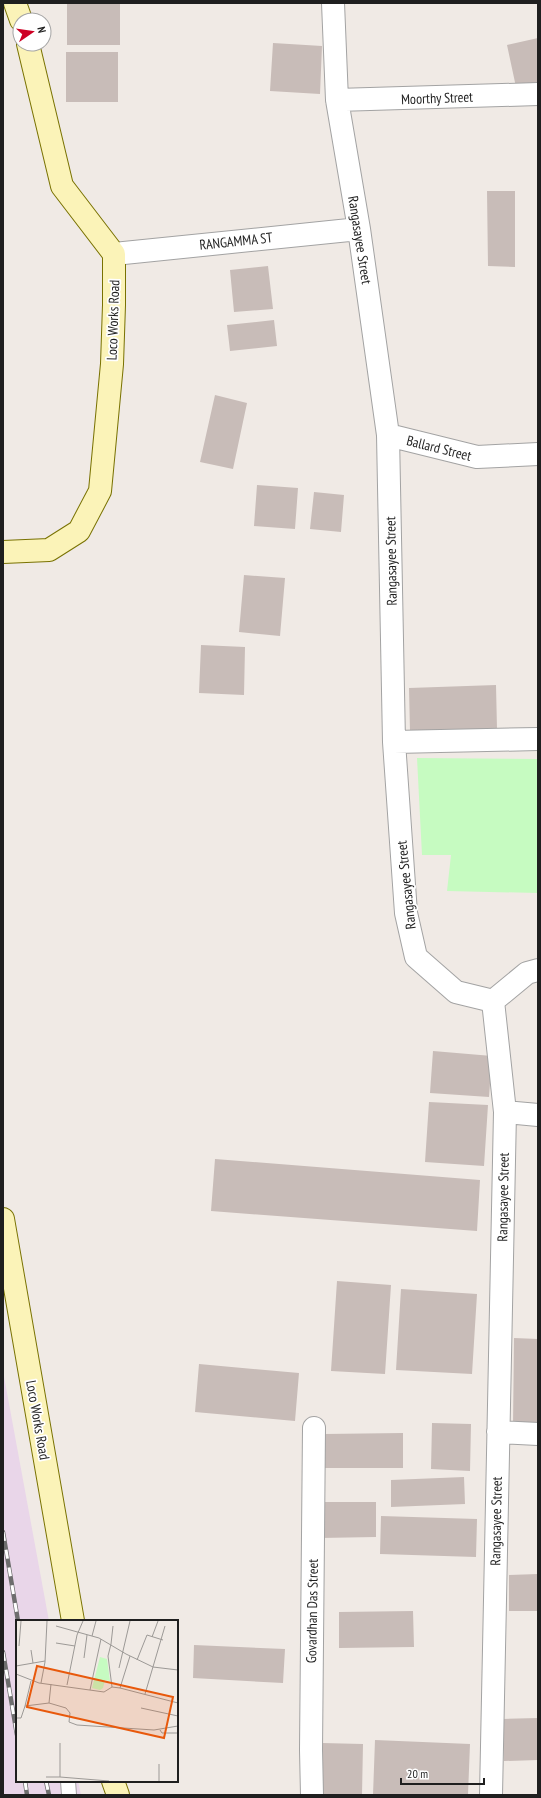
<svg xmlns="http://www.w3.org/2000/svg" width="541" height="1798" font-family="'PT Sans Narrow',sans-serif">
  <rect width="100%" height="100%" fill="#f0eae5"/>
  <path fill="#e9d6e9" d="M 3,1371 L 49,1621 L 17,1621 L 17,1781 L 78,1781 L 81,1795 L 3,1795 Z"/>
  <path fill="#c6fbc1" d="M 417,758 L 538,759 L 538,893 L 447,891 L 451,855 L 422,855 Z"/>
  <path fill="#c8bcb8" d="M 67,3 L 120,3 L 120,45 L 67,45 Z
    M 538,38 L 538,82 L 516,87 L 507,45 Z
    M 273,43 L 322,46 L 320,94 L 270,91 Z
    M 66,52 L 118,52 L 118,102 L 66,102 Z
    M 487,191 L 515,191 L 515,267 L 488,266 Z
    M 268,266 L 273,309 L 234,312 L 230,270 Z
    M 274,320 L 277,346 L 230,351 L 227,325 Z
    M 215,395 L 247,403 L 233,469 L 200,462 Z
    M 257,485 L 298,488 L 295,529 L 254,526 Z
    M 314,492 L 344,495 L 341,532 L 310,529 Z
    M 244,575 L 285,578 L 280,636 L 239,632 Z
    M 201,645 L 245,647 L 244,695 L 199,693 Z
    M 496,685 L 497,729 L 410,732 L 409,688 Z
    M 433,1051 L 492,1056 L 489,1097 L 430,1093 Z
    M 429,1102 L 488,1105 L 484,1166 L 425,1162 Z
    M 215,1159 L 480,1180 L 477,1231 L 211,1211 Z
    M 337,1281 L 391,1285 L 385,1374 L 331,1371 Z
    M 401,1289 L 477,1294 L 472,1374 L 396,1370 Z
    M 514,1338 L 538,1339 L 538,1427 L 513,1426 Z
    M 199,1364 L 299,1373 L 295,1421 L 195,1412 Z
    M 432,1423 L 471,1424 L 470,1471 L 431,1469 Z
    M 403,1433 L 403,1468 L 324,1468 L 324,1434 Z
    M 464,1477 L 465,1504 L 391,1507 L 391,1480 Z
    M 319,1502 L 376,1502 L 376,1537 L 320,1538 Z
    M 381,1516 L 477,1519 L 476,1557 L 380,1554 Z
    M 538,1574 L 538,1611 L 509,1611 L 509,1575 Z
    M 413,1611 L 414,1647 L 339,1648 L 339,1612 Z
    M 194,1645 L 285,1649 L 283,1683 L 193,1678 Z
    M 538,1718 L 538,1760 L 504,1761 L 503,1719 Z
    M 375,1740 L 470,1744 L 468,1795 L 373,1795 Z
    M 322,1743 L 363,1744 L 362,1795 L 321,1795 Z"/>
  <g fill="none" stroke-linecap="round" stroke-linejoin="round">
    <defs>
      <path id="lane" d="M 68,1781 L 69,1795"/>
      <path id="street" d="M 333,3 L 337,100 L 359,229 L 388,435 L 394,742 L 406,913 L 416,957 L 456,992 L 493,1001 L 505,1112 L 491,1795
        M 337,100 L 538,94
        M 114,254 L 359,229
        M 388,435 L 477,457 L 538,454
        M 394,742 L 538,739
        M 493,1001 L 527,973 L 538,970
        M 505,1112 L 538,1115
        M 498,1432 L 538,1434
        M 312,1795 L 311,1750 L 314,1428"/>
      <path id="secondary" d="M 15,3 L 21,20
        M 3,552 L 49,550 L 79,531 L 100,491 L 112,364 L 114,305 L 114,254 L 62,186 L 28,44
        M 3,1219 L 73,1621
        M 113,1781 L 118,1795"/>
    </defs>
    <use href="#lane" stroke="#a3a3a3" stroke-width="16"/>
    <use href="#street" stroke="#a3a3a3" stroke-width="24"/>
    <use href="#secondary" stroke="#797202" stroke-width="24"/>
    <use href="#lane" stroke="#fff" stroke-width="14"/>
    <use href="#street" stroke="#fff" stroke-width="22"/>
    <use href="#secondary" stroke="#fbf3b8" stroke-width="22"/>
    <defs>
      <path id="rail" d="M 3,1532 L 18,1621
        M 3,1652 L 17,1735
        M 25,1781 L 27,1795
        M 46,1781 L 49,1795"/>
    </defs>
    <use href="#rail" stroke="#6d6d6d" stroke-width="4.5"/>
    <use href="#rail" stroke="#fff" stroke-width="3" stroke-dasharray="9" stroke-linecap="butt"/>
  </g>
  <g text-anchor="middle" stroke-width="3.5" stroke-linejoin="round" paint-order="stroke">
    <g font-size="14" fill="#1f1f1f" stroke="#fff">
      <text transform="translate(437 98) rotate(-2)" y="5">Moorthy Street</text>
      <text transform="translate(360 240) rotate(81)" y="5">Rangasayee Street</text>
      <text transform="translate(236 241) rotate(-6)" y="5">RANGAMMA ST</text>
      <text transform="translate(113 320) rotate(-88)" y="5">Loco Works Road</text>
      <text transform="translate(439 448) rotate(14)" y="5">Ballard Street</text>
      <text transform="translate(391 561) rotate(-91)" y="5">Rangasayee Street</text>
      <text transform="translate(406 885) rotate(-96)" y="5">Rangasayee Street</text>
      <text transform="translate(503 1197) rotate(-89)" y="5">Rangasayee Street</text>
      <text transform="translate(38 1420) rotate(80)" y="5">Loco Works Road</text>
      <text transform="translate(496 1521) rotate(-89)" y="5">Rangasayee Street</text>
      <text transform="translate(312 1611) rotate(-89)" y="5">Govardhan Das Street</text>
    </g>
  </g>
  <g transform="translate(16 1620)">
    <rect width="162" height="162" fill="#f0eae5"/>
    <path d="M 84,37 L 91,39 L 94,61 L 89,60 L 87,68 L 84,70 L 76,68 Z" fill="#c6fbc1"/>
    <path fill="none" stroke="#9c9996" stroke-width="1" d="M 40,6 L 83,18 L 110,34 L 137,47 L 162,50M 76,16 L 80,1M 136,17 L 142,1M 40,23 L 59,26M 95,24 L 92,36 L 96,67M 95,24 L 97,6M 3,26 L 5,1M 15,30 L 17,43M 68,38 L 71,15M 121,40 L 131,15 L 147,20M 0,46 L 29,41M 103,48 L 114,1M 0,54 L 23,63 L 88,72 L 96,67 L 104,68 L 162,83M 25,63 L 29,42 L 31,1M 51,65 L 61,15 L 67,1M 104,68 L 114,36M 74,70 L 85,19M 129,74 L 149,6M 33,83 L 35,64M 9,86 L 15,61M 125,88 L 162,96M 0,98 L 5,98 L 9,86 L 33,83 L 50,88 L 54,93 L 53,102 L 61,105 L 138,110 L 162,106M 144,110 L 146,113 L 162,113M 44,123 L 44,157 L 93,161M 30,157 L 44,157M 143,161 L 143,144"/>
    <path fill="#e8590c" fill-opacity="0.15" stroke="#e8590c" stroke-width="2" d="M 21,46 L 157,77 L 148,118 L 11,87 Z"/>
    <rect width="162" height="162" fill="none" stroke="#1f1f1f" stroke-width="2"/>
  </g>
  <rect width="541" height="1798" fill="none" stroke="#1f1f1f" stroke-width="8"/>
  <g transform="translate(32 32) rotate(77)"><circle r="19" fill="#ffffff" stroke="#a5a5a5"/>
  <path d="M0-3L7 15L0 10L-7 15Z" fill="#ce0024"/>
  <text y="-6" font-size="11" font-weight="bold" text-anchor="middle" fill="#1f1f1f">N</text>
  </g>
  <path d="M401 1778v6h83v-6" fill="none" stroke="#1f1f1f" stroke-width="2"/>
  <text x="407" y="1778" font-size="12" fill="#1f1f1f" stroke="#ffffff" stroke-width="3" paint-order="stroke">20 m</text>
</svg>
